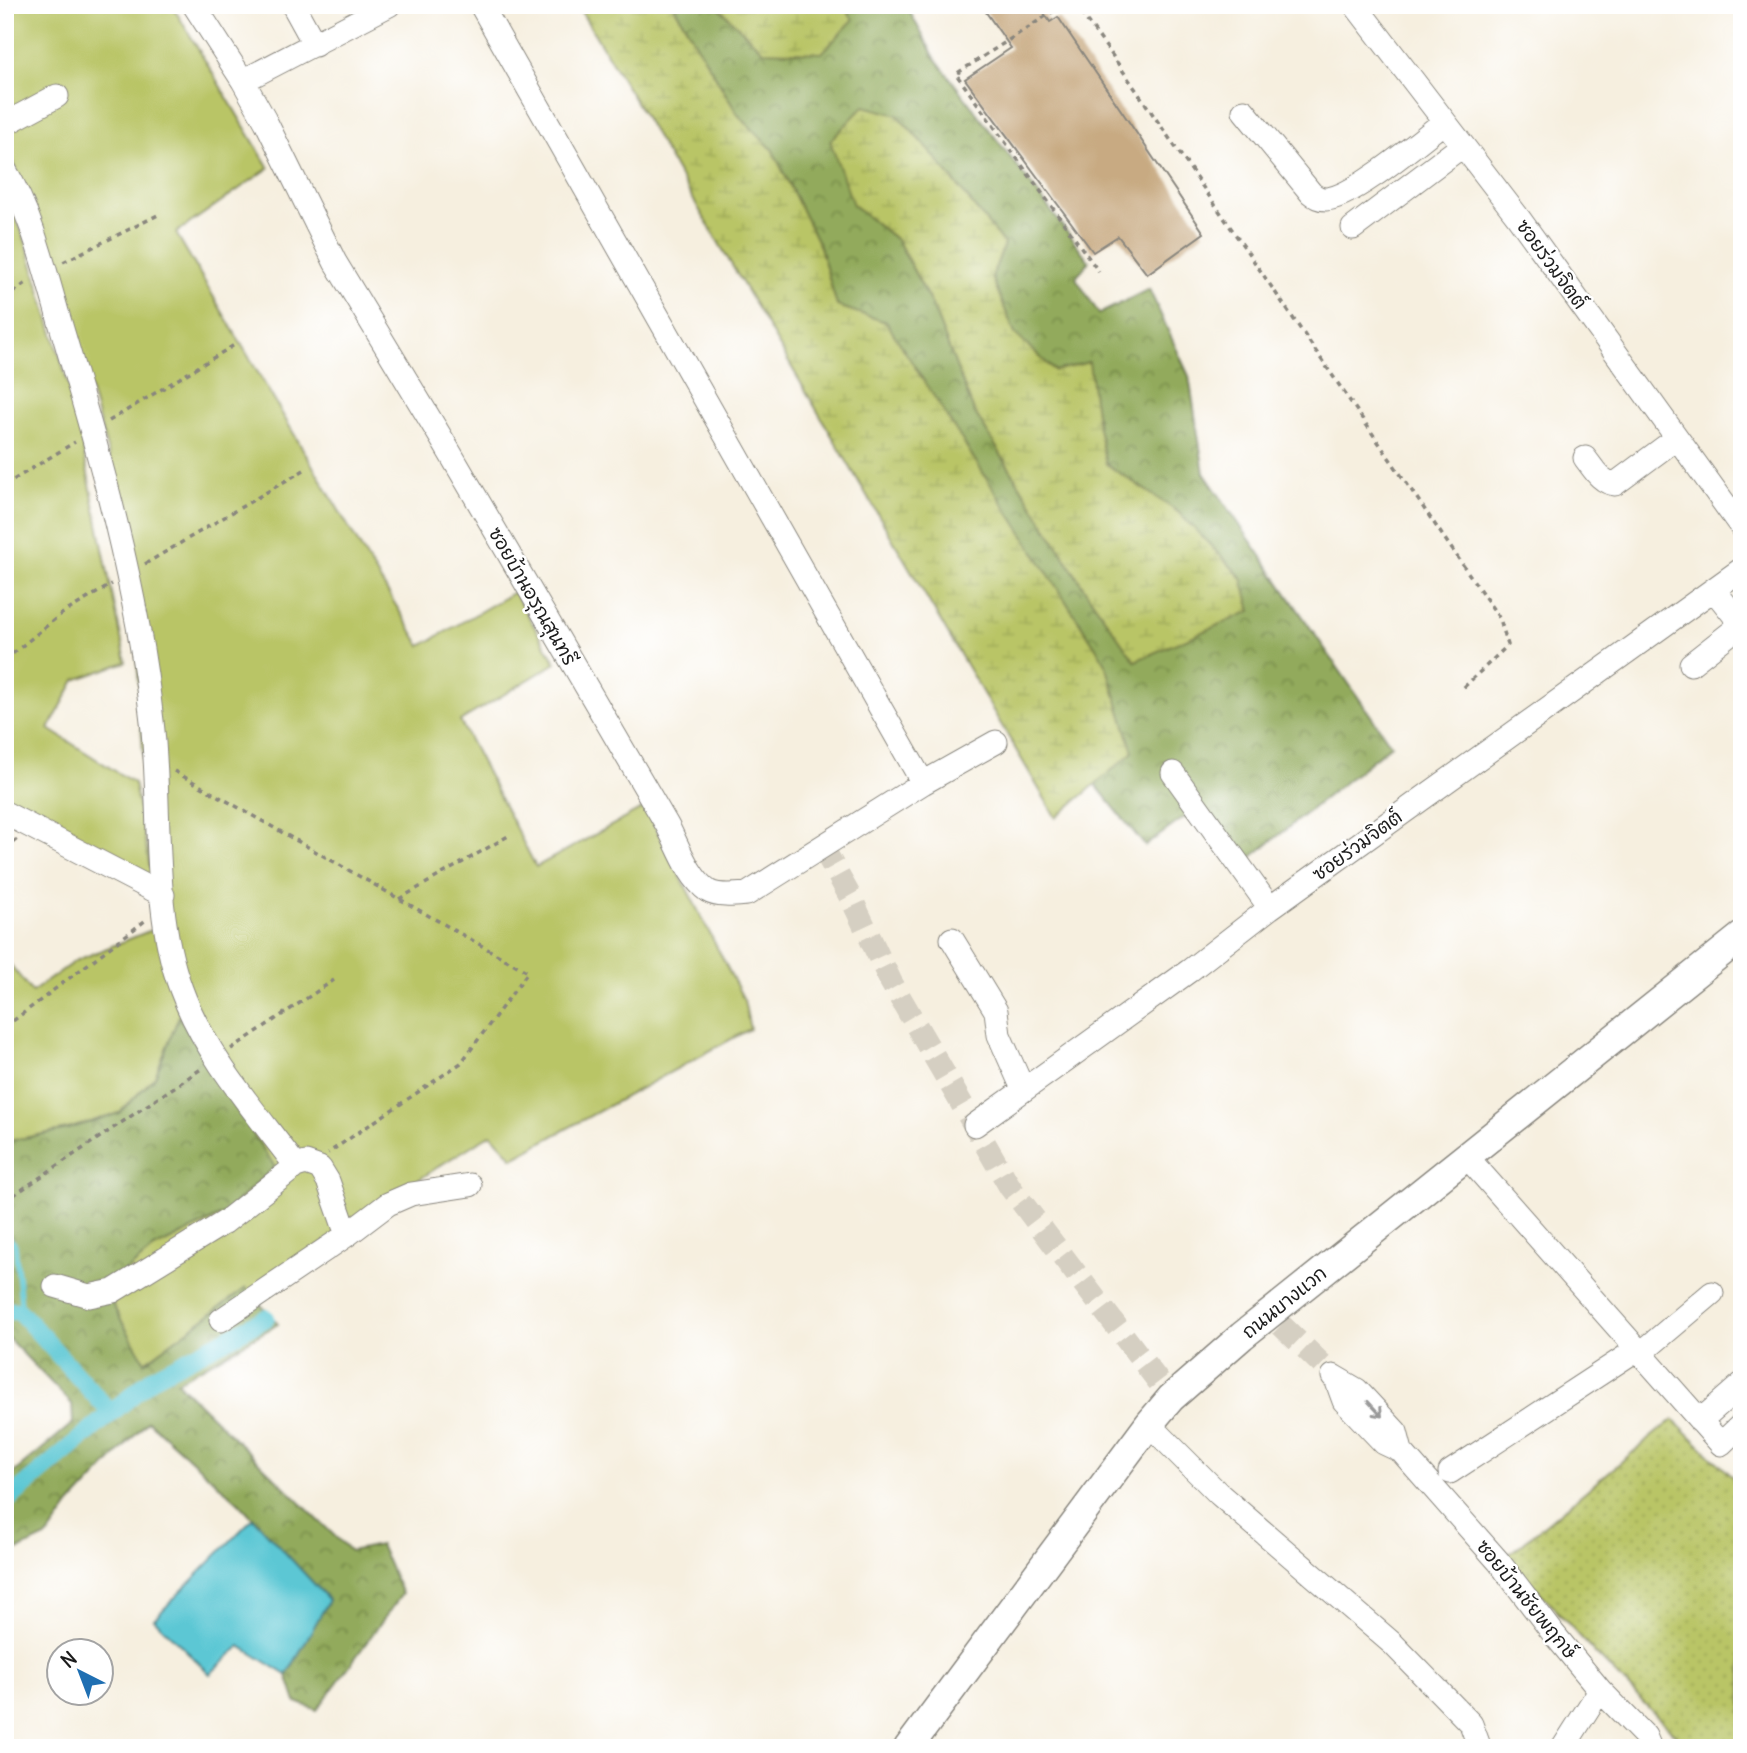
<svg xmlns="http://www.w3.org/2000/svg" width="1747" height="1753" font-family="Delius,'Playpen Sans Thai',sans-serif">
  <defs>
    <pattern id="forest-crowns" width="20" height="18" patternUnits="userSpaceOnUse" patternTransform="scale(1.75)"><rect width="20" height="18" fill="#92aa5b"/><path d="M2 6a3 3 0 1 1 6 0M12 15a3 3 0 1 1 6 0" fill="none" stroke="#768a4a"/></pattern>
    <pattern id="wetland-marsh" width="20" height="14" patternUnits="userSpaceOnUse" patternTransform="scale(1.75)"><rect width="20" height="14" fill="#b9c566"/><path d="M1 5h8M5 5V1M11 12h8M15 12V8" fill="none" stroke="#9ea958"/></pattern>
    <pattern id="garden-dots" width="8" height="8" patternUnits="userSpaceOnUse" patternTransform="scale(1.75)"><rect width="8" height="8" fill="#b9c566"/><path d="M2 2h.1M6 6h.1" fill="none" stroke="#9ea958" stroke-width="1.8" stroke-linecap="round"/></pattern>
  </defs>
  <rect width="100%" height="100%" fill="#fff"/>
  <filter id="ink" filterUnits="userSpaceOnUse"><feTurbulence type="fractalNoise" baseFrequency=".0143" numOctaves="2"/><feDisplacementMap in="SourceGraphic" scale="14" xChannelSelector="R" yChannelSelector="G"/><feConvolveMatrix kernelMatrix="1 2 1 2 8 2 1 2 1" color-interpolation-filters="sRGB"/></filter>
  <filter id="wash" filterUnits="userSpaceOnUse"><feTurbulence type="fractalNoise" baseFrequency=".00686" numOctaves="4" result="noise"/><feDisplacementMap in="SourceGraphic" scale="28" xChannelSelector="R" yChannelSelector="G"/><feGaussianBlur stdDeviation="1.57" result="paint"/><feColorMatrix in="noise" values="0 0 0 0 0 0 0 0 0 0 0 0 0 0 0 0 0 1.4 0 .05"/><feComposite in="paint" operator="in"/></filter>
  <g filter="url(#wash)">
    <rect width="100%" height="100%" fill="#f6efdf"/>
    <path fill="#b9c566" stroke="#6a7041" stroke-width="2" d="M 5,5 L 172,5 L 269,168 L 176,233 L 371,565 L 421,646 L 514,592 L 556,663 L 460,721 L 536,867 L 645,807 L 744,1000 L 750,1029 L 513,1158 L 491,1134 L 447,1161 L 144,1362 L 112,1304 L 124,1273 L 154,1248 L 222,1215 L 223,1089 L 179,1017 L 155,1077 L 119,1113 L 68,1129 L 5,1142 L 5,958 L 32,992 L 75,961 L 154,929 L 151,877 L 5,802 L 5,190 L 25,240 L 73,400 L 126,662 L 75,680 L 49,729 L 134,783 L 150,868 L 129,527 L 59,279 L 5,143 Z"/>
    <path fill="url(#forest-crowns)" stroke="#57633c" stroke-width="2" fill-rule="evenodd" d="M 673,5 L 716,5 L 718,8 L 853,20 L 843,5 L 906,5 L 935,58 L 1089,261 L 1076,278 L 1099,314 L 1149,289 L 1189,376 L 1204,473 L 1391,745 L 1249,859 L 1185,817 L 1145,846 L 1095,784 L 1133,751 L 886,322 L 837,306 L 820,247 L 772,149 L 738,115 ZM 897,115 L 933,155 L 1004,244 L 992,277 L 1015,334 L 1055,371 L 1088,362 L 1098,428 L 1106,464 L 1178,512 L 1242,578 L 1136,661 L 1089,596 L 974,411 L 932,305 L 898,241 L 853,205 Z
      M 179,1016 L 223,1089 L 275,1167 L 222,1215 L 154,1248 L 124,1273 L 112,1304 L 145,1362 L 246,1288 L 278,1324 L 177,1382 L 350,1551 L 380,1545 L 402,1594 L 317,1710 L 296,1702 L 287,1675 L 329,1600 L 239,1503 L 148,1421 L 70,1505 L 48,1536 L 5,1556 L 5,1480 L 73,1423 L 72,1404 L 5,1335 L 5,1142 L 68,1129 L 119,1113 L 155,1077 Z"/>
    <path fill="url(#wetland-marsh)" stroke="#6a7041" stroke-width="2" d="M 577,5 L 673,5 L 738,115 L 772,149 L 820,247 L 837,306 L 886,322 L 1105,662 L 1133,752 L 1056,818 L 642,112 Z
      M 716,5 L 843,5 L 853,20 L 822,53 L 763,51 Z
      M 864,106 L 897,115 L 933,155 L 1004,244 L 992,277 L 1015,334 L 1055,371 L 1089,362 L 1098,428 L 1106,464 L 1178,512 L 1242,578 L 1251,611 L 1135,661 L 1089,596 L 974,411 L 932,305 L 898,241 L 853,205 L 830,141 Z"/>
    <path fill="url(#garden-dots)" stroke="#6a7041" stroke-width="2" d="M 1673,1419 L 1742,1486 L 1742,1748 L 1696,1748 L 1678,1738 L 1596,1654 L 1507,1556 Z"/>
    <path fill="#5bc7d4" stroke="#3c7278" stroke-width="2" d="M 253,1518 L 329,1600 L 287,1675 L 240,1646 L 210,1674 L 154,1619 Z"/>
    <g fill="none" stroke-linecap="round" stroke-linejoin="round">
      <path stroke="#5bc7d4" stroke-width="5" d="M 5,1234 L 15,1244 L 22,1314"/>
      <path stroke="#5bc7d4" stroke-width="18" d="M 5,1311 L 19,1311 L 111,1413
        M 5,1502 L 154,1377 L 266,1318"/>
    </g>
    <g id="blocks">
      <path fill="#c8aa82" d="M 981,5 L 1039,5 L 1050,22 L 1058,17 L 1204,233 L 1147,274 L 1118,236 L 1093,252 L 965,79 L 1011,48 Z"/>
    </g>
  </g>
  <g filter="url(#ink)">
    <use href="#blocks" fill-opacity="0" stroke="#89867e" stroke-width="2"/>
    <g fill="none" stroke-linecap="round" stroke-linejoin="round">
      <path stroke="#d5cfc2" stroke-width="23" stroke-dasharray="23 11" stroke-linecap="butt" d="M 822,846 L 852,900 L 891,982 L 1010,1187 L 1171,1398
        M 1281,1325 L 1333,1375"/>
      <defs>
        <path id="minor" d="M 194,5 L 243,81 L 266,122 L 335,262 L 443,441 L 667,825 C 678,845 688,877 708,891 C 718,897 735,895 747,894 L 923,783 L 996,742
          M 293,5 L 315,45
          M 481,5 L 923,783
          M 1355,5 L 1518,217 L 1742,528
          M 243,81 L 389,5
          M 1244,111 L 1311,193 C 1316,197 1319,199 1326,199 C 1353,198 1420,140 1444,122
          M 5,124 L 57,96
          M 5,170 C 34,218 46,276 62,329 C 101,459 137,586 152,721 C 162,806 151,910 181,989 C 205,1055 255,1111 296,1166
          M 1353,228 L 1462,146
          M 1585,458 C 1593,468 1601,483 1615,484 L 1677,438
          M 1714,590 L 1741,624
          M 1691,664 L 1742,624
          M 1173,773 L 1270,908
          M 5,813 L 163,895
          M 952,939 L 996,1011 L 999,1035 L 1023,1089
          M 975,1125 L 1189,971 L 1270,908 L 1742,569
          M 1467,1157 L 1721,1444 L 1742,1424
          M 347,1235 L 388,1204 L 411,1194 L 470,1185
          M 55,1286 L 89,1296 L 113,1291 L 225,1222 L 296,1166 L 306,1163 L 320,1168 L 328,1181 L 347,1235 L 221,1320
          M 1640,1354 L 1712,1293
          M 1333,1376 L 1357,1390 L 1396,1432 L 1401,1451
          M 1336,1379 L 1344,1401 L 1384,1443 L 1401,1451 L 1499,1562 L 1553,1633 L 1600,1690 L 1645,1736 L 1650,1748
          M 1700,1421 L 1742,1384
          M 1149,1424 L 1219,1494 L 1393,1644 L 1471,1724 L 1478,1743 L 1475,1748
          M 1450,1472 L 1636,1350
          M 1563,1748 L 1600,1690"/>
        <path id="major" d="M 908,1748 L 1149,1424 L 1171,1398 L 1242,1336 L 1742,936"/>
      </defs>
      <use href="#minor" stroke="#89867e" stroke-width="25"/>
      <use href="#major" stroke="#89867e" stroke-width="31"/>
      <path stroke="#89867e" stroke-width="3.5" stroke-dasharray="5 5" stroke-linecap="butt" d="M 1063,5 L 956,74 L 1099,272
        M 1075,5 L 1112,55 L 1500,619 L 1508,645 L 1462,689
        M 63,262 L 158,215
        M 5,298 L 29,281
        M 109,421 L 236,344
        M 5,485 L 75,442
        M 145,564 L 304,470
        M 5,660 L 60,615 L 112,584
        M 174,771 L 528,972 L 461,1063 L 328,1153
        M 5,849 L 17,839
        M 399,899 L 510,835
        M 5,1027 L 146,920
        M 231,1049 L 334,980
        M 5,1201 L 201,1069"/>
      <use href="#minor" stroke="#fff" stroke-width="23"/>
      <use href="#major" stroke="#fff" stroke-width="28"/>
    </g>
    <defs><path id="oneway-shaft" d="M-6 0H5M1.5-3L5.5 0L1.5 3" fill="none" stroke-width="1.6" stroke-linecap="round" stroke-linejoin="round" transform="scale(1.75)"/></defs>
    <use stroke="#999" href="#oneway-shaft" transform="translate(1375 1409) rotate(47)"/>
  </g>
  <g text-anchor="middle" stroke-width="5" stroke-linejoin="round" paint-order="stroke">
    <g font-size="19" fill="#1c1c1c" stroke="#fff">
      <text transform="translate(1552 264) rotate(54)" y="7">ซอยร่วมจิตต์</text>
      <text transform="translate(533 596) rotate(60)" y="7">ซอยบ้านอรุณสุนทรี</text>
      <text transform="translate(1357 845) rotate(-36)" y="7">ซอยร่วมจิตต์</text>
      <text transform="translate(1284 1302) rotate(-39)" y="7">ถนนบางแวก</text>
      <text transform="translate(1527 1599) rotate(51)" y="7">ซอยบ้านชัยพฤกษ์</text>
    </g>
  </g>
  <rect width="1747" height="1753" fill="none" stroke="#fff" stroke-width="28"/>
  <g transform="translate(80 1672) rotate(318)"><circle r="33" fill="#ffffff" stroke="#a4a4a4" stroke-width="2"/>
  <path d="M0-5L12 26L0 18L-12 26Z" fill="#1f6fb2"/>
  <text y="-10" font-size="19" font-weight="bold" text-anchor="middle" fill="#1c1c1c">N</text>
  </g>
</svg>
